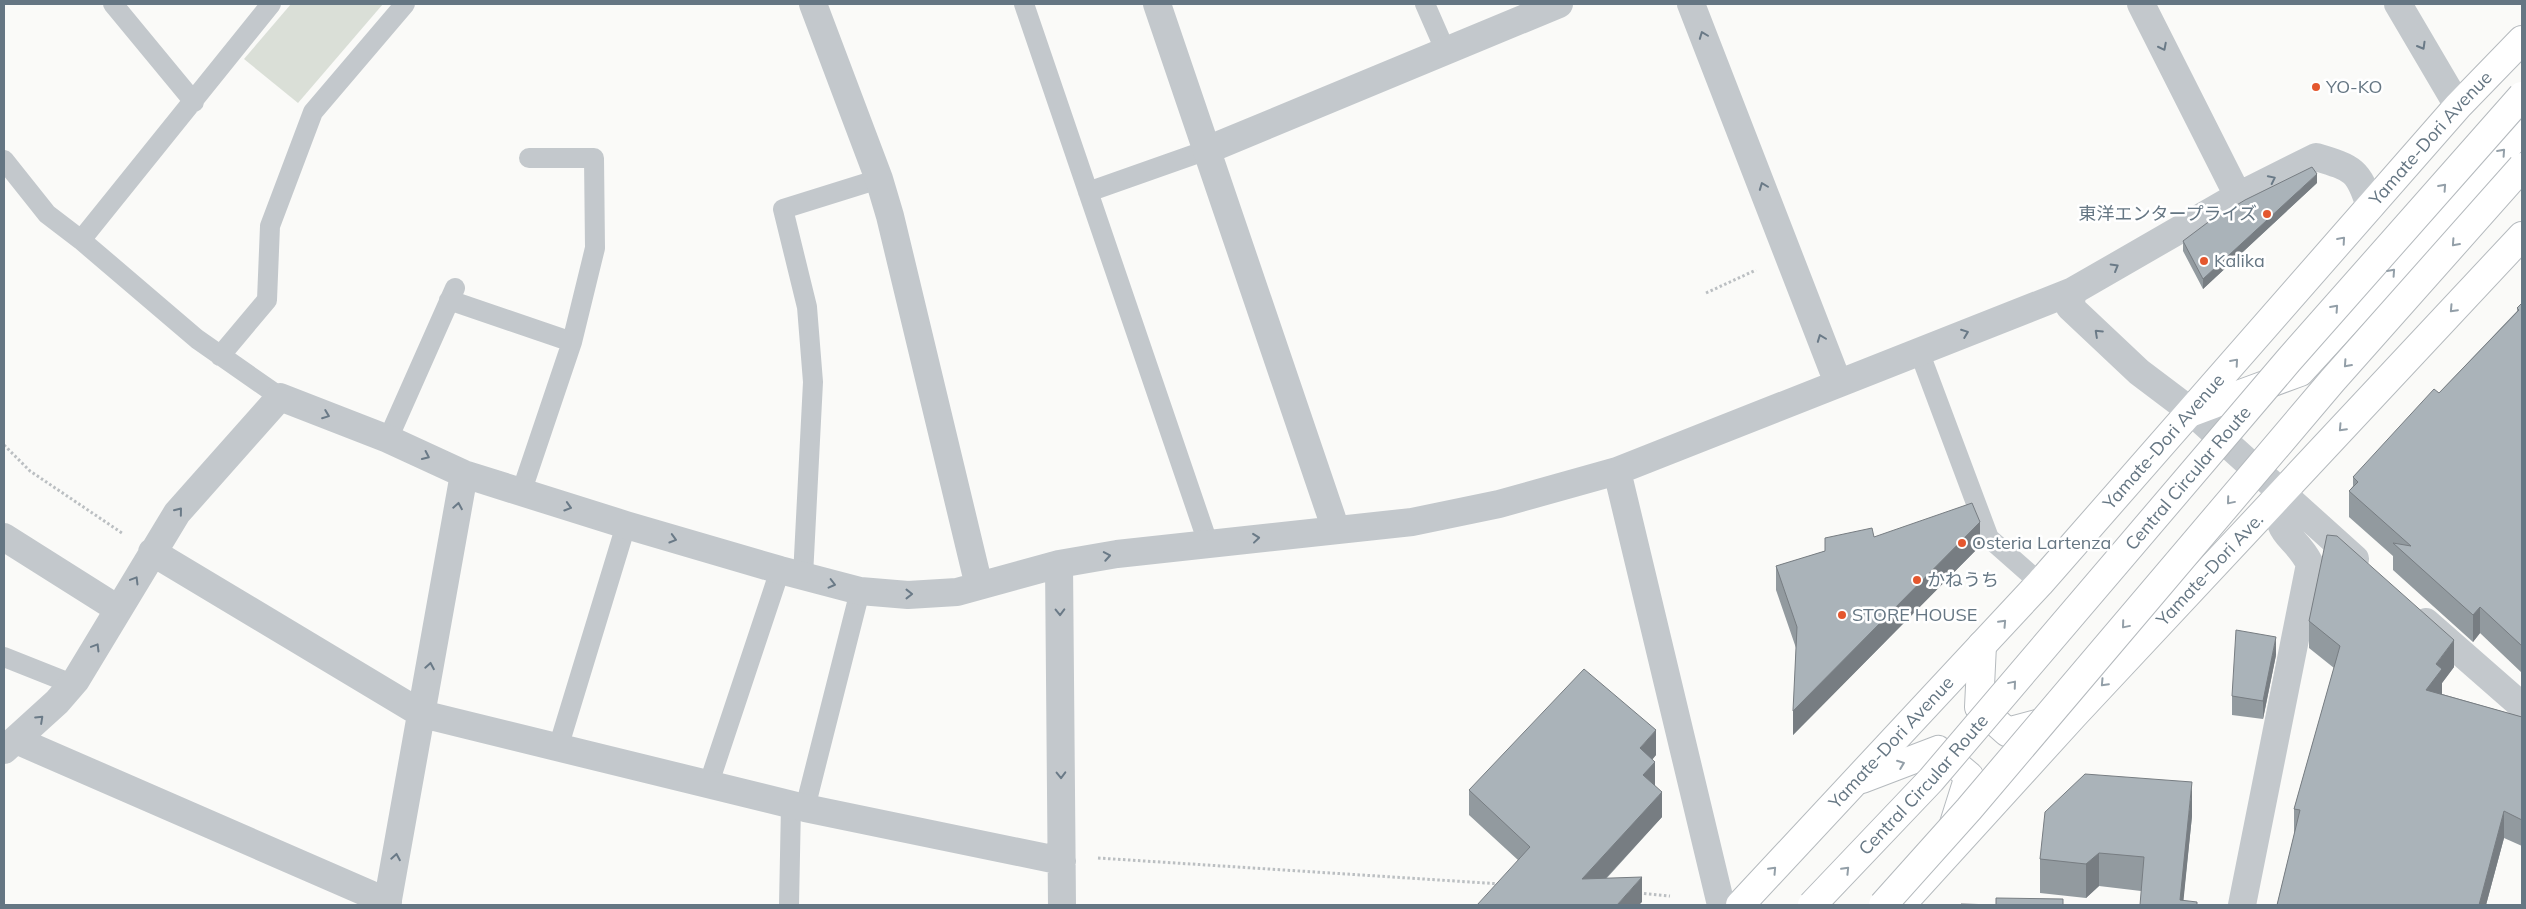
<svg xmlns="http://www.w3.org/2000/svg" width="2526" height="909" font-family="Mulish,'Noto Sans JP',sans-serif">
  <rect width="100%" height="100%" fill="#fafaf8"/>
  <path fill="#dadfd7" d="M 291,4 L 383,4 L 298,103 L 244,59 Z"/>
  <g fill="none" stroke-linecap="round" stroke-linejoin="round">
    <defs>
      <g id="primary">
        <path d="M 1982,645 L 1979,707 L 2007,732 L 2056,719"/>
        <path d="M 1862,779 L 1938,750 L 1969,776 L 1952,830"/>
        <path id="s1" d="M 1740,905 L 2040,583 L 2458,106 L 2522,40"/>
        <path id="s2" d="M 1901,905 L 2074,715 L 2522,236"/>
      </g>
      <path id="highway" d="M 2192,412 L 2300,372 L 2522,130"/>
    </defs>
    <use href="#primary" stroke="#b5babe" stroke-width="30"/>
    <use href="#highway" stroke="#b4b9bd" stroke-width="30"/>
    <path stroke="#bbbfc2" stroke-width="3" stroke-dasharray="2.5 2.5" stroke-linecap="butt" d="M 1706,293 L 1756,270
      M 4,445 L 30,471 L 122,533
      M 1098,858 L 1501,884
      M 1639,893 L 1670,896"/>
    <path stroke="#c3c8cc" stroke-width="20" d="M 113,4 L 194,102
      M 1024,4 L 1208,543
      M 1425,4 L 1446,52
      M 4,160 L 47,214 L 81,240 L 271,4
      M 1088,192 L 1207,150
      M 81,240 L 197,339 L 280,397
      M 449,300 L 572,342
      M 1919,351 L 1989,538 L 2040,583
      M 220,356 L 267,300 L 270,226 L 313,112 L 405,4
      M 388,439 L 455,288
      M 521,493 L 572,342 L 595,248 L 594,158 L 529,158
      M 803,576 L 813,382 L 807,307 L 783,209 L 879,179
      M 4,657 L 72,684
      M 558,748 L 626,525
      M 708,786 L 780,570
      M 805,808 L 860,591
      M 789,905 L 791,805"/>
    <path stroke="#c3c8cc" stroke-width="28" d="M 813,4 L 879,179 L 890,216 L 979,586
      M 1157,4 L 1336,530
      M 1691,4 L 1838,383
      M 2141,4 L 2238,196
      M 2398,4 L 2458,106
      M 1207,150 L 1559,4
      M 2073,291 L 2070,307 L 2139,372 L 2192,412 L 2355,559
      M 1617,471 L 1721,905
      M 4,537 L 118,609
      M 152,552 L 422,714 L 805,808 L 1062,861
      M 1059,564 L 1062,905
      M 2426,622 L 2522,706
      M 16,740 L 388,902
      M 4,750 L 57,702 L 76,680 L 177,513 L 280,397 L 388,439 L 464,474 L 626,525 L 780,570 L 860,591 L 908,595 L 957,592 L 1059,564 L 1117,554 L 1412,522 L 1499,504 L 1617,471 L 2073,291 L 2238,196 L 2316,157 C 2353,168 2359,170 2370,207
      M 387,905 L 464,474
      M 2242,905 L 2310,564 C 2294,532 2273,538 2281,494"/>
    <use href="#primary" stroke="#fff" stroke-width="28"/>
    <use href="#highway" stroke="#fff" stroke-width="28"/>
    <defs>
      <g id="highway-bridge">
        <path id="s3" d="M 1812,905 L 1931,780 L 2288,361 L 2522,96"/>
        <path d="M 1883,905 L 1969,809 L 2332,381 L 2522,167"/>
      </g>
    </defs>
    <use href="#highway-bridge" stroke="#b4b9bd" stroke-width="30" stroke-linecap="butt"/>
    <use href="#highway-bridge" stroke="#fff" stroke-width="28"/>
  </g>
  <path fill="#929a9f" d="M 2317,183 L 2203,289 L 2183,251 L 2183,241 Z
    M 2522,303 L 2522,673 L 2480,633 L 2473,642 L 2393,570 L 2393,556 L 2349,517 L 2349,491 L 2353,486 L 2353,477 L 2439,393 L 2517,311 L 2517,308 Z
    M 1874,537 L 1980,546 L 1793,735 L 1796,648 L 1776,590 L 1776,566 L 1825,551 L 1825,538 Z
    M 2309,621 L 2454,667 L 2442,683 L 2442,694 L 2522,717 L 2522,846 L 2504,838 L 2486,905 L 2277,905 L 2294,835 L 2294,809 L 2334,668 L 2309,648 Z
    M 2276,655 L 2263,719 L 2232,715 L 2232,696 Z
    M 1656,755 L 1652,760 L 1655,785 L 1662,817 L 1606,879 L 1642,902 L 1518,860 L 1469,815 L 1469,790 Z
    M 2192,816 L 2183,901 L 2197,905 L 2141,891 L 2099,886 L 2086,898 L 2040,893 L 2040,859 Z"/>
  <path fill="#777d82" d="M 2317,174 L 2317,183 L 2203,289 L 2203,279 Z
    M 1980,522 L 1980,546 L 1793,735 L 1793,711 Z
    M 2480,607 L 2480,633 L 2473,642 L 2473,615 Z
    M 2276,637 L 2276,655 L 2263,719 L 2263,701 Z
    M 2454,640 L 2454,667 L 2442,683 L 2442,696 L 2426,690 L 2436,664 Z
    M 1656,730 L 1656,755 L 1640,773 L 1640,748 Z
    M 1655,762 L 1655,787 L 1643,775 Z
    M 2192,782 L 2192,816 L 2183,905 L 2180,900 Z
    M 1662,792 L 1662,817 L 1582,904 L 1582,879 Z
    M 2504,811 L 2504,838 L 2486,905 L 2479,905 Z
    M 2099,853 L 2099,886 L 2086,898 L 2086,864 Z
    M 1642,877 L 1642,902 L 1639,905 L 1617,905 Z"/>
  <path fill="#aab3b9" stroke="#777d82" d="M 2312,167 L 2317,174 L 2203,279 L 2183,241 L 2207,223 L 2245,200 Z
    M 2522,303 L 2522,646 L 2480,607 L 2473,615 L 2393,543 L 2411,546 L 2349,491 L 2358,482 L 2353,477 L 2434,389 L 2439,393 L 2519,310 L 2517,308 Z
    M 1972,503 L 1980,522 L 1793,711 L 1797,627 L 1776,566 L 1825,551 L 1825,538 L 1872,528 L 1874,537 Z
    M 2327,535 L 2337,536 L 2454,640 L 2436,664 L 2442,669 L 2426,690 L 2522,717 L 2522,820 L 2504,811 L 2479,905 L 2277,905 L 2300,810 L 2294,809 L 2340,646 L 2309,621 Z
    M 2236,630 L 2276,637 L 2263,701 L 2232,696 Z
    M 1584,669 L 1656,730 L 1640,748 L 1655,762 L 1643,775 L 1662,792 L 1582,879 L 1642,877 L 1617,905 L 1477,905 L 1530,847 L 1469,790 Z
    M 2085,774 L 2192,782 L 2180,900 L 2197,902 L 2197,905 L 2140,905 L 2144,857 L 2099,853 L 2086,864 L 2040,859 L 2045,812 Z
    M 1996,898 L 2063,899 L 2063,905 L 1960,905 L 1961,904 L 1996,905 Z"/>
  <defs><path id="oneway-chevron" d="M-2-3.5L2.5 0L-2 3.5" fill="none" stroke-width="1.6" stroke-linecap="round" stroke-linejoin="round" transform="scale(1.25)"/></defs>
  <g stroke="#6a7a87">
    <use href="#oneway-chevron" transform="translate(1703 35) rotate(-111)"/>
    <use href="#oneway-chevron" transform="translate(2422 46) rotate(60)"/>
    <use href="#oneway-chevron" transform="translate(2163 47) rotate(63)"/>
    <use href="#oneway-chevron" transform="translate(2272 179) rotate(-26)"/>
    <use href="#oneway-chevron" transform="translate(1763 186) rotate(-111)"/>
    <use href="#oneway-chevron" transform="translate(2115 267) rotate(-30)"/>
    <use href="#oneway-chevron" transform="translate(1965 333) rotate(-21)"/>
    <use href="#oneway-chevron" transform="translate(2098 333) rotate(-137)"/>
    <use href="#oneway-chevron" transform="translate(1821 338) rotate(-111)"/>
    <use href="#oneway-chevron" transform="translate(326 415) rotate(21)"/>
    <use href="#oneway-chevron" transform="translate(426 456) rotate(25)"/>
    <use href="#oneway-chevron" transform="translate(458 506) rotate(-80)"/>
    <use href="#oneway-chevron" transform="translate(568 507) rotate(17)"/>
    <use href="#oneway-chevron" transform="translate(179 511) rotate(-51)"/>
    <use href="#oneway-chevron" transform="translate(1256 538) rotate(-6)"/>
    <use href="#oneway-chevron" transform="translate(673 539) rotate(16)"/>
    <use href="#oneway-chevron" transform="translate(1107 556) rotate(-10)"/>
    <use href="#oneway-chevron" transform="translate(135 580) rotate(-59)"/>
    <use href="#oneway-chevron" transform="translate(832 584) rotate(14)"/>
    <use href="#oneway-chevron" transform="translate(909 594)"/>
    <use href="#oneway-chevron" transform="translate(1060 612) rotate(89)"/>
    <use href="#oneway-chevron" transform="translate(96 647) rotate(-59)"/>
    <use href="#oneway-chevron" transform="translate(430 666) rotate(-80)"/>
    <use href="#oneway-chevron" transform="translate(40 719) rotate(-43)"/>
    <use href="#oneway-chevron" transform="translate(1061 775) rotate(89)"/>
    <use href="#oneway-chevron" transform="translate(396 857) rotate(-80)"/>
  </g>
  <g stroke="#939fa8">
    <use href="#oneway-chevron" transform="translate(2502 152) rotate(-48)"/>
    <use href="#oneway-chevron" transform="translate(2443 187) rotate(-48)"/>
    <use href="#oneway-chevron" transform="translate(2342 240) rotate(-49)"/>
    <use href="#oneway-chevron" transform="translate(2455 243) rotate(132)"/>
    <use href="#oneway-chevron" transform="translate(2392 272) rotate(-48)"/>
    <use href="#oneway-chevron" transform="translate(2335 308) rotate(-48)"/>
    <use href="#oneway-chevron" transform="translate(2453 309) rotate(133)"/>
    <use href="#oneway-chevron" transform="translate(2235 362) rotate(-49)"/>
    <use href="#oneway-chevron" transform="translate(2347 364) rotate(132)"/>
    <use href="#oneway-chevron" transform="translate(2342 428) rotate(133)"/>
    <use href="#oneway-chevron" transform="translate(2230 501) rotate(130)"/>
    <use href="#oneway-chevron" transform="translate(2003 623) rotate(-47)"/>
    <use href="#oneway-chevron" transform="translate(2125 625) rotate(130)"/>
    <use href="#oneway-chevron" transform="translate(2104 683) rotate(133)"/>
    <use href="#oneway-chevron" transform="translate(2013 684) rotate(-50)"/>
    <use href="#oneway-chevron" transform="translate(1901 764) rotate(-21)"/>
    <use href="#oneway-chevron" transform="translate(1773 870) rotate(-47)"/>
    <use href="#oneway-chevron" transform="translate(1846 870) rotate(-46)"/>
  </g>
  <g fill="#e4572e" stroke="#fff" stroke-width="2">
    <circle cx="2316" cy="87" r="5"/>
    <circle cx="2267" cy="214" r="5"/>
    <circle cx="2204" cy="261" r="5"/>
    <circle cx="1962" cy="543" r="5"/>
    <circle cx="1917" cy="580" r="5"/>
    <circle cx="1842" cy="615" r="5"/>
  </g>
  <g text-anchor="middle" stroke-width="5" stroke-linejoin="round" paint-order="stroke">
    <g font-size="18" fill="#657683" stroke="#fff" text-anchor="start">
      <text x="2326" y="93">YO-KO</text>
      <text x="2257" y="220" text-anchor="end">東洋エンタープライズ</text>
      <text x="2214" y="267">Kalika</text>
      <text x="1972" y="549">Osteria Lartenza</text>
      <text x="1927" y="586">かねうち</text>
      <text x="1852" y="621">STORE HOUSE</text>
    </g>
    <g font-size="18" fill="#657683" stroke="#fff">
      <text dy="6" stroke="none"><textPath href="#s1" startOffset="1032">Yamate-Dori Avenue</textPath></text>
      <text dy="6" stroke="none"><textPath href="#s1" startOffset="628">Yamate-Dori Avenue</textPath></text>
      <text dy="6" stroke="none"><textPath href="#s3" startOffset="569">Central Circular Route</textPath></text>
      <text dy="6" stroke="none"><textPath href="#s2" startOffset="456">Yamate-Dori Ave.</textPath></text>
      <text dy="6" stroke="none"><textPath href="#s1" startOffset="222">Yamate-Dori Avenue</textPath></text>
      <text dy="6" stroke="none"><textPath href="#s3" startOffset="164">Central Circular Route</textPath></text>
    </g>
  </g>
  <rect width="2526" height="909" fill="none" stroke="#657683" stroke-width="10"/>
</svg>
